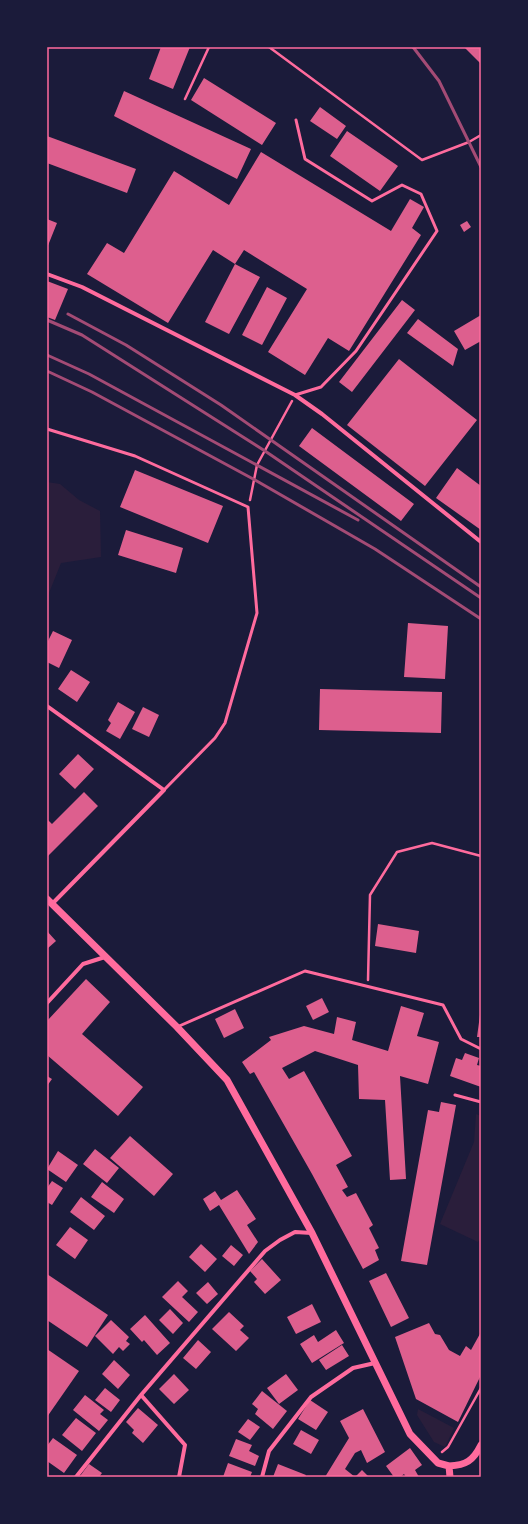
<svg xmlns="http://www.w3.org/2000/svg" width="528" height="1524" font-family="Mulish,sans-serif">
  <rect width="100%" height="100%" fill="#1b1b3a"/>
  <path fill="#2a1e3b" d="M 47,482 L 60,484 L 79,500 L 100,511 L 101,557 L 61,563 L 47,598 Z
    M 476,1114 L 481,1116 L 481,1237 L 478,1242 L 440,1224 L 474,1142 Z
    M 418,1409 L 454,1428 L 445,1447 L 434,1442 L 417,1415 Z"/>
  <path fill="#dd5f8e" d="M 161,47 L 190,47 L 173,89 L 149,79 Z
    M 464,47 L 481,47 L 481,64 Z
    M 204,78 L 276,123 L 262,145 L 191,100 Z
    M 124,91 L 251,149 L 237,179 L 114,116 Z
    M 320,107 L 346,126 L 337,139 L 310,121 Z
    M 347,131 L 398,166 L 380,191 L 330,156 Z
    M 47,136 L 136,169 L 127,193 L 47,163 Z
    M 261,152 L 391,231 L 410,199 L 424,207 L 412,228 L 421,235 L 349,351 L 328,338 L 305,375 L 268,352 L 307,289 L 244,250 L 235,264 L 260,277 L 229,334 L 205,322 L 235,264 L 213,250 L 168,323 L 87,274 L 107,243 L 124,253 L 174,171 L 229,205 Z
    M 47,219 L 57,223 L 47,248 Z
    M 467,221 L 471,227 L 464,232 L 460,225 Z
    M 47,281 L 68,289 L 55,320 L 47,317 Z
    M 267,287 L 287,298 L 262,345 L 242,335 Z
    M 402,300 L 415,310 L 352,392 L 339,382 Z
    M 481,315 L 481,341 L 465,350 L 454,331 Z
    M 418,319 L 458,349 L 453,366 L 407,333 Z
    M 399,359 L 477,420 L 425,486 L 347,425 Z
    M 312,428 L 414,504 L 401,521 L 299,446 Z
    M 457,468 L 481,486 L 481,530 L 436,498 Z
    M 135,470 L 223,506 L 208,543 L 120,507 Z
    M 126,530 L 183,548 L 176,573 L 118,555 Z
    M 408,623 L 448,626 L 445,679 L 404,677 Z
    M 53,631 L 72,640 L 59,668 L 47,662 L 47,643 Z
    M 71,670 L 90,682 L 77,702 L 58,689 Z
    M 320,689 L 442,692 L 441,733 L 319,730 Z
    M 118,702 L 135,712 L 120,739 L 106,731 L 111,723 L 108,720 Z
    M 143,707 L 159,715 L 149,737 L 132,729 Z
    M 78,754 L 94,769 L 75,789 L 59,774 Z
    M 84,792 L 98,806 L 47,857 L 47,819 L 52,824 Z
    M 378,924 L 419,931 L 416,953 L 375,946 Z
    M 47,931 L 56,941 L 47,949 Z
    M 86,979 L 110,1002 L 82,1034 L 143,1087 L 118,1116 L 47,1055 L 47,1021 Z
    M 322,998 L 329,1012 L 313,1020 L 306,1006 Z
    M 401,1006 L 424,1013 L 417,1036 L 439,1042 L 428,1084 L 400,1076 L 406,1179 L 390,1180 L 385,1100 L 359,1099 L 358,1065 L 315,1051 L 282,1068 L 289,1079 L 304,1071 L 352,1156 L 336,1165 L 348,1187 L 342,1190 L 347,1197 L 356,1193 L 373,1225 L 369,1228 L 379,1248 L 375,1250 L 379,1260 L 363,1269 L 312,1174 L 254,1072 L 250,1074 L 242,1062 L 271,1040 L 269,1037 L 304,1026 L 334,1034 L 337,1017 L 356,1022 L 352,1040 L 388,1051 Z
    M 235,1009 L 244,1028 L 224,1038 L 215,1019 Z
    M 480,1015 L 481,1015 L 481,1037 L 477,1037 Z
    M 465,1053 L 479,1058 L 477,1065 L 481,1066 L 481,1087 L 450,1076 L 456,1058 L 462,1060 Z
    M 47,1076 L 52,1079 L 47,1086 Z
    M 441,1102 L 456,1105 L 427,1265 L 401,1261 L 428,1110 L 439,1112 Z
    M 130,1136 L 173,1174 L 154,1196 L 110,1158 Z
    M 95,1149 L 119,1168 L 107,1183 L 83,1164 Z
    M 58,1151 L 78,1165 L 66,1182 L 47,1169 Z
    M 52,1181 L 63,1188 L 52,1205 L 47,1202 L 47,1188 Z
    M 102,1182 L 124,1199 L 114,1213 L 91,1197 Z
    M 237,1190 L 256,1219 L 247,1225 L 258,1242 L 249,1254 L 219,1205 L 210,1211 L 203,1199 L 215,1191 L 221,1200 Z
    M 81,1197 L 105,1216 L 94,1230 L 70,1212 Z
    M 70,1227 L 88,1240 L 75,1259 L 56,1245 Z
    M 201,1244 L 217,1259 L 205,1272 L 189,1257 Z
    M 231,1245 L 243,1255 L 234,1266 L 222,1256 Z
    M 262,1259 L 281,1280 L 265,1294 L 254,1282 L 257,1279 L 250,1271 Z
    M 386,1273 L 409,1318 L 391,1327 L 369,1281 Z
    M 47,1274 L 108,1315 L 87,1347 L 47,1320 Z
    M 178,1281 L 188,1291 L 182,1297 L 198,1312 L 189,1322 L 162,1297 Z
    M 208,1282 L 218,1294 L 207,1304 L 196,1293 Z
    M 312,1304 L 321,1322 L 296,1334 L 287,1317 Z
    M 170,1309 L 183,1323 L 173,1334 L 159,1320 Z
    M 229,1312 L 244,1326 L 240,1330 L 249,1338 L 236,1351 L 212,1329 Z
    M 145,1315 L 170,1343 L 157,1355 L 144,1340 L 142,1342 L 130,1329 Z
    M 111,1320 L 129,1337 L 126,1341 L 130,1344 L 123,1351 L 119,1347 L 113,1354 L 95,1336 Z
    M 429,1323 L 435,1334 L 440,1335 L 449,1350 L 460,1356 L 466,1346 L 471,1350 L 481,1332 L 481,1375 L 458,1422 L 416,1399 L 395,1337 Z
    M 336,1330 L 344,1343 L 312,1363 L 300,1344 L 314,1335 L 318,1342 Z
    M 198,1340 L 211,1352 L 196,1369 L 183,1358 Z
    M 342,1345 L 349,1356 L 326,1370 L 319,1360 Z
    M 47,1349 L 79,1371 L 47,1417 Z
    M 114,1360 L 130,1375 L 118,1389 L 102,1374 Z
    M 174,1374 L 189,1390 L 174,1404 L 159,1389 Z
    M 286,1374 L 298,1390 L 279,1404 L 267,1388 Z
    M 105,1388 L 120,1400 L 111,1412 L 95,1400 Z
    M 262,1391 L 287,1411 L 273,1429 L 255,1414 L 258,1409 L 252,1404 Z
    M 85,1395 L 104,1410 L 100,1414 L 108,1420 L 99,1431 L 73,1410 Z
    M 310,1400 L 328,1412 L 316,1430 L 298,1419 Z
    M 138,1408 L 158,1425 L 143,1443 L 132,1433 L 134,1430 L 126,1422 Z
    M 363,1409 L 385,1452 L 367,1463 L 361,1450 L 355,1453 L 345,1469 L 355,1477 L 362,1470 L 369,1477 L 325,1477 L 349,1438 L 340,1421 Z
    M 76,1418 L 96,1433 L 82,1451 L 62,1435 Z
    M 248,1419 L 260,1427 L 250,1440 L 238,1432 Z
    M 301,1430 L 319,1440 L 311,1454 L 293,1444 Z
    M 53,1438 L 77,1455 L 64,1473 L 47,1461 L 47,1446 Z
    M 236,1439 L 252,1445 L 249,1451 L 259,1456 L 255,1466 L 229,1456 Z
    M 410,1448 L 422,1465 L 415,1470 L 419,1477 L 406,1477 L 404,1474 L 400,1477 L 394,1477 L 386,1466 Z
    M 228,1463 L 252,1472 L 250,1477 L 223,1477 Z
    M 89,1464 L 102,1473 L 99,1477 L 82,1477 L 80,1476 Z
    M 278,1464 L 306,1475 L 305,1477 L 273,1477 Z"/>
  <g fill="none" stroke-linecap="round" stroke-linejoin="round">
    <path stroke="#ff6b9d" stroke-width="2.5" d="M 269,47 L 422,160 L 469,142 L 481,135
      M 185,99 L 209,47
      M 250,500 L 257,465 L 292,401
      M 368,980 L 370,895 L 397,852 L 432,843 L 481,856
      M 442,1452 L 448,1447 L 481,1388"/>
    <path stroke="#ff6b9d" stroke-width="3" d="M 295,395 L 321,387 L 356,351 L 437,231 L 421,194 L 402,185 L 372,201 L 305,159 L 296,120
      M 47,429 L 135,456 L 248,507 L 257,613 L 225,723 L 215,738 L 164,790
      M 177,1027 L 305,971 L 443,1005 L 461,1039 L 481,1049
      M 455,1095 L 481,1102"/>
    <path stroke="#ff6b9d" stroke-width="4" d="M 47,274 L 82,287 L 295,395 L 322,414 L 481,542
      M 47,706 L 164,790 L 52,904
      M 47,1003 L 83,964 L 105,957
      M 141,1395 L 185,1445 L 179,1477
      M 76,1477 L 141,1395 L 265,1251 L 280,1240 L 295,1232 L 312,1233
      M 262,1477 L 269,1451 L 311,1397 L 353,1368 L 375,1363"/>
    <path stroke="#ff6b9d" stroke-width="7" d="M 47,899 L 177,1027 L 227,1080 L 312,1233 L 410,1434 L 438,1463 L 449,1466
      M 450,1477 L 449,1466 C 466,1465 473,1461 481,1445"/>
    <path stroke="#a44b75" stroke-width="3" d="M 413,47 L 439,81 L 481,167
      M 68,314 L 126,345 L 221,405 L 481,587
      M 47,320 L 82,335 L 265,451 L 481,598
      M 47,355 L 89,374 L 358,520
      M 47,371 L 92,392 L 255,480 L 375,549 L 481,619"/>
  </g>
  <rect width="528" height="1524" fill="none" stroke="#1b1b3a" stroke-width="96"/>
  <rect x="48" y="48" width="432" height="1428" fill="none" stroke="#ff6b9d" stroke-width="1.5"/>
</svg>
